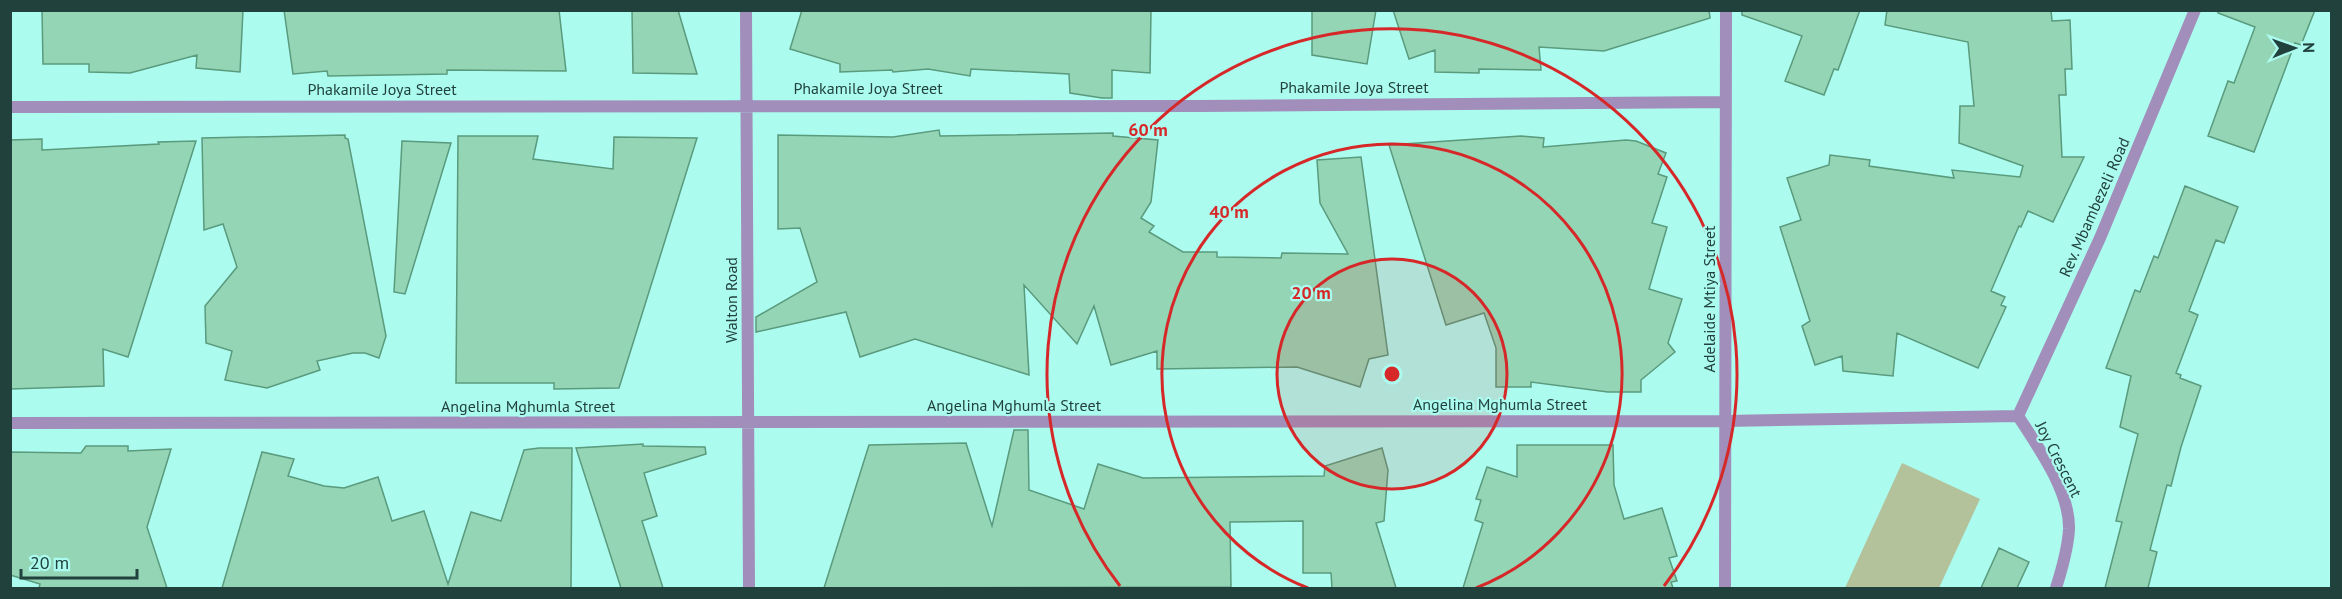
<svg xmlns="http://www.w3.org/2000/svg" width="2342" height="599" font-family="'PT Sans',sans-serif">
  <rect width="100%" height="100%" fill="#acfbef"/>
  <path fill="#b4c29b" d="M 1902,463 L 1980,499 L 1939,588 L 1845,588 Z"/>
  <path fill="#94d5b6" stroke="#5a9a7d" stroke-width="1.5" d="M 42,10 L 243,10 L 240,72 L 196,68 L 197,55 L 130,73 L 89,72 L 89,64 L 43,64 Z
    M 284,10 L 559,10 L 566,71 L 447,70 L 447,74 L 328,76 L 327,71 L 293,74 Z
    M 632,10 L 678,10 L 697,74 L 633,73 Z
    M 802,10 L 1151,10 L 1150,73 L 1112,70 L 1112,98 L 1102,98 L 1070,93 L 1069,74 L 971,69 L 970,76 L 928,69 L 893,72 L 892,70 L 840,72 L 840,64 L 790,49 Z
    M 1312,10 L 1376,10 L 1367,64 L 1312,55 Z
    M 1393,10 L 1709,10 L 1710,18 L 1604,51 L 1539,47 L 1541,70 L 1479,69 L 1479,73 L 1435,72 L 1435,50 L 1409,59 Z
    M 1742,10 L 1860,10 L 1838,70 L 1834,69 L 1824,95 L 1785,81 L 1802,36 L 1742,15 Z
    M 1887,10 L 2051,10 L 2052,21 L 2070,20 L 2072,69 L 2065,69 L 2066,95 L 2059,95 L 2062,157 L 2084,157 L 2053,222 L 2028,211 L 2021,227 L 2019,226 L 1991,291 L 2005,297 L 2001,305 L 2006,307 L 1978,368 L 1897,333 L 1893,376 L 1843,371 L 1842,356 L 1815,365 L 1802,326 L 1810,321 L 1780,227 L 1801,220 L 1787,178 L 1829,165 L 1830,155 L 1870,160 L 1869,166 L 1954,178 L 1952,170 L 2020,177 L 2023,166 L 1959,143 L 1960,106 L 1974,106 L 1968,42 L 1885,25 Z
    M 2218,10 L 2315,10 L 2301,45 L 2295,43 L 2254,152 L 2208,136 L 2228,81 L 2234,83 L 2255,27 L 2218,13 Z
    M 939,130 L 940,136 L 1113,133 L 1113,136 L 1158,140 L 1151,202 L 1141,218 L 1154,226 L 1149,232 L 1183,252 L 1217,252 L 1217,257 L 1281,258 L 1282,253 L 1348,254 L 1320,203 L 1317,160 L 1361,157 L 1388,355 L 1369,359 L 1360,387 L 1297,367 L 1157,369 L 1157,351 L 1111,365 L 1094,306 L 1077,344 L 1024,285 L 1029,375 L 915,339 L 860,357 L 846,312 L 756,332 L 756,317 L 817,282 L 800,228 L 778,229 L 778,135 L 893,137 Z
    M 345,135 L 345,138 L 348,139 L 386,336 L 379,358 L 365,353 L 353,353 L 317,361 L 320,370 L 267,388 L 225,380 L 232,351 L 206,343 L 205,306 L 237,267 L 223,224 L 204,230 L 202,138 Z
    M 458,136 L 538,136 L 533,159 L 613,169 L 614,137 L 697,138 L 619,388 L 554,389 L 554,383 L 456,383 Z
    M 1521,136 L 1544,138 L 1543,147 L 1626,140 L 1636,141 L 1666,153 L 1658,174 L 1667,177 L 1652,223 L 1667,227 L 1649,289 L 1682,299 L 1668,343 L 1675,352 L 1641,380 L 1641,392 L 1608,392 L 1531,382 L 1531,387 L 1496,387 L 1496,348 L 1484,313 L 1446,325 L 1389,145 Z
    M 42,139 L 42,150 L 159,144 L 158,142 L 196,141 L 128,357 L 103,349 L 104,386 L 10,389 L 10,140 Z
    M 402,141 L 451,143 L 405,294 L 394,292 Z
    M 2185,186 L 2238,207 L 2224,243 L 2216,240 L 2189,311 L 2198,315 L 2176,373 L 2181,375 L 2180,378 L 2201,386 L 2181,447 L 2171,486 L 2167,485 L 2150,550 L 2157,552 L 2148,588 L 2105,588 L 2122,522 L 2116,521 L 2138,434 L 2120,427 L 2131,376 L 2106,368 L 2135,290 L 2140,292 L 2154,256 L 2158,258 Z
    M 1014,430 L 1028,430 L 1029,490 L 1084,509 L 1098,464 L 1143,478 L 1324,476 L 1325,466 L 1382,448 L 1388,470 L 1384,521 L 1376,523 L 1396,588 L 1332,588 L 1331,573 L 1303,573 L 1303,521 L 1230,522 L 1231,587 L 824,588 L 869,445 L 966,443 L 992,526 Z
    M 643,444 L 643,446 L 705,447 L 706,454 L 644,473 L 657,516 L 642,521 L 663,588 L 621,588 L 576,448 Z
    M 1517,445 L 1613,445 L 1614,485 L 1624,519 L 1662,508 L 1677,556 L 1669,558 L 1677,581 L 1671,582 L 1673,588 L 1463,588 L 1483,523 L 1475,520 L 1481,500 L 1476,499 L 1487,467 L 1517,477 Z
    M 86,446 L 128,446 L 128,451 L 171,449 L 147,527 L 167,588 L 39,588 L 40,584 L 10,575 L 10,452 L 81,453 Z
    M 539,448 L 572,448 L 571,588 L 222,588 L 262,452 L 294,459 L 288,476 L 324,486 L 344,488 L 378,477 L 392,521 L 424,511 L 448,584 L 471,512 L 501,521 L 524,450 Z
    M 1999,548 L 2029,562 L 2017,588 L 1981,588 Z"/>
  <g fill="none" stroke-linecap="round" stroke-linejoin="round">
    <path stroke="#a18eba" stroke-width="12" d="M 746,10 L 749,588
      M 10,107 L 1198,106 L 1726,102
      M 2018,416 L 2100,238 L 2195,10
      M 2018,416 C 2038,447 2070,491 2069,529 C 2068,549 2062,569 2056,588
      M 10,423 L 1725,421 L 2018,416
      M 1725,588 L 1726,10"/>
  </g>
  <circle cx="1392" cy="374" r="115" fill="#d62828" fill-opacity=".12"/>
  <g fill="none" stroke="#d62828" stroke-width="3">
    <circle cx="1392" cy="374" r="115"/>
    <path d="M1308 588A230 230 0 1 1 1476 588"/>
    <path d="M1120 586A345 345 0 1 1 1664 586"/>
  </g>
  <g text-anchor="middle" stroke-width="4.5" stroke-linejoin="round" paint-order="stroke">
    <g font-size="16" fill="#20413c" stroke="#acfbef">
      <text x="1354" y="93">Phakamile Joya Street</text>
      <text x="868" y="94">Phakamile Joya Street</text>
      <text x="382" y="95">Phakamile Joya Street</text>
      <text transform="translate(2094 207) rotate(-66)" y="6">Rev. Mbambezeli Road</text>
      <text transform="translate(1709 299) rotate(-90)" y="6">Adelaide Mtiya Street</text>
      <text transform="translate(731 300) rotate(-90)" y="6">Walton Road</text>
      <text x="1500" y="410">Angelina Mghumla Street</text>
      <text x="1014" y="411">Angelina Mghumla Street</text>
      <text x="528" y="412">Angelina Mghumla Street</text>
      <text transform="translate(2059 459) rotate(63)" y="6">Joy Crescent</text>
    </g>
  </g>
  <circle cx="1392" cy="374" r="9" fill="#d62828" stroke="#acfbef" stroke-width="3"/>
  <g font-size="18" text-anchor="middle" font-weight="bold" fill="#d62828" stroke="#acfbef" stroke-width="4.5" stroke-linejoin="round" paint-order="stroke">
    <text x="1148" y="136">60 m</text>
    <text x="1229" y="218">40 m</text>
    <text x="1311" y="299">20 m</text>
  </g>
  <rect width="2342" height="599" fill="none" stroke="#20413c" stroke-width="24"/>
  <g transform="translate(2294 48) rotate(89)" stroke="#acfbef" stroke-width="4.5" paint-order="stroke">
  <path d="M0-4.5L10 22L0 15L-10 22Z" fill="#20413c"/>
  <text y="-9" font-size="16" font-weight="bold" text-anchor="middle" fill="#20413c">N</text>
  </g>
  <path d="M21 569v9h116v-9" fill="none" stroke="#20413c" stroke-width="3"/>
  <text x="30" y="569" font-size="18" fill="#20413c" stroke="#acfbef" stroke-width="4.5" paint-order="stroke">20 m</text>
</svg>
